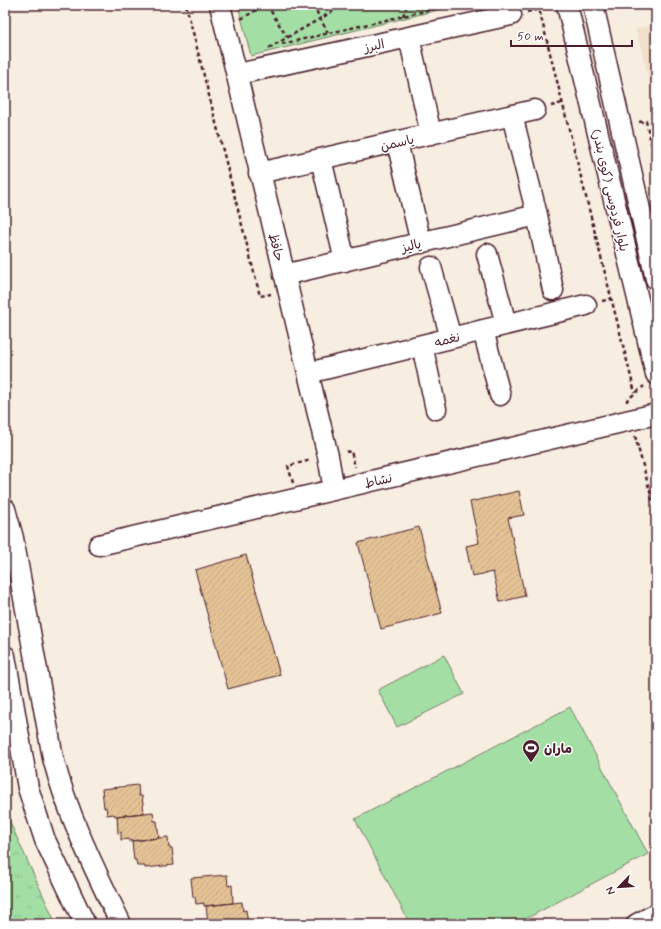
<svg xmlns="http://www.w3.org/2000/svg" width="661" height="929" font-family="Mynerve,'Playpen Sans Arabic',sans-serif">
  <defs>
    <pattern id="grass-tufts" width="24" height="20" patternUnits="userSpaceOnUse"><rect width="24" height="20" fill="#a3dfa5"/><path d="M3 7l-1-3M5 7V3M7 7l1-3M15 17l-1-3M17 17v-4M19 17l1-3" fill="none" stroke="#8ebf8e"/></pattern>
    <pattern id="building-hatch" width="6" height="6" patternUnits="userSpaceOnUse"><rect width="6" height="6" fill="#e4c396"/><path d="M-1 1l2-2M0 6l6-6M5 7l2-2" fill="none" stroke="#c5a781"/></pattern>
  </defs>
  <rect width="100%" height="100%" fill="#f7ede0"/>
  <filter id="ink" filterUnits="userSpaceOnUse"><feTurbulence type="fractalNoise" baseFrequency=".025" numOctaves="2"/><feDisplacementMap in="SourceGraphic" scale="8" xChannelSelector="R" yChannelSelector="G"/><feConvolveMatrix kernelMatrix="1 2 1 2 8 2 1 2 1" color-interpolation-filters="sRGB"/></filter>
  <g filter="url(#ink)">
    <path fill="#f1e0ca" d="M 656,24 L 656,110 L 636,29 Z"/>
    <path fill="url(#grass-tufts)" stroke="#767f68" d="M 8,818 L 56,924 L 5,924 L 5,820 Z"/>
    <path fill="#a3dfa5" stroke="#767f68" d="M 238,5 L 458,5 L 251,56 Z
      M 444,655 L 464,694 L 397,727 L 378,690 Z
      M 570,707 L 648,854 L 516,924 L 410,924 L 355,819 Z"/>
    <path fill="url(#building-hatch)" stroke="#4a1f2b" d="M 519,491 L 524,515 L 508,518 L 525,596 L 500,602 L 493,572 L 472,576 L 466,546 L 479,543 L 470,502 Z
      M 419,527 L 442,613 L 381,629 L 358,543 Z
      M 246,555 L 280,675 L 228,689 L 195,570 Z
      M 138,785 L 139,796 L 142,796 L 144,813 L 115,816 L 114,814 L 107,815 L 106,807 L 104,808 L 102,789 Z
      M 153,812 L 154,821 L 157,821 L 159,838 L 129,841 L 129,839 L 121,840 L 121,832 L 118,833 L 117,816 Z
      M 168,837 L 169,848 L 172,848 L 174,865 L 145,868 L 145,866 L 137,866 L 136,860 L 134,860 L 132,841 Z
      M 227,875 L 228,886 L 232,885 L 233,903 L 204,906 L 204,903 L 196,904 L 195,897 L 193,897 L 191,878 Z
      M 242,902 L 243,911 L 246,910 L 248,924 L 210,924 L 210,922 L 208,922 L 206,906 Z"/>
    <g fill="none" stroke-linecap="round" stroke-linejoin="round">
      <defs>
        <path id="minor" d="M 220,5 L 328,456 L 334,490
          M 567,5 L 656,374
          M 593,5 L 656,279
          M 409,37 L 431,134
          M 238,74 L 511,15
          M 512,115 L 537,215 L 553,290
          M 397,142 L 421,243
          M 321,159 L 345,261
          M 259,173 L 535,110
          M 487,254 L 506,324
          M 431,267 L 451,338
          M 284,275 L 537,215
          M 483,330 L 500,395
          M 422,345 L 436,409
          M 308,373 L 586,305
          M 5,509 L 13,538 L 53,758 C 68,816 95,870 121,924
          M 99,545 L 656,414
          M 5,656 L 28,788 L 45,840 L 85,924
          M 637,924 L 656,914"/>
      </defs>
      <use href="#minor" stroke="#4a1f2b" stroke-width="23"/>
      <path stroke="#4a1f2b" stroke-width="2.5" stroke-dasharray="4 3" stroke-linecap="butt" d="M 186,5 L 260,296 L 271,294
        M 267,5 L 287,37
        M 313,5 L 328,33
        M 538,5 L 635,393
        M 527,12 L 550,7
        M 403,16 L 407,5
        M 241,19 L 265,5
        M 282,44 L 442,7 L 442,5
        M 269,48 L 344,5
        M 551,106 L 562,103
        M 639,122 L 646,121 L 656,163
        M 602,301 L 611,299
        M 627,402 L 627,400 L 644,386
        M 635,436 L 656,514
        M 346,452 L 351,451 L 355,467
        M 293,483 L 288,466 L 311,460"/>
      <use href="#minor" stroke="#fff" stroke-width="20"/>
    </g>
  </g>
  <defs>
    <symbol id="stadium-pin" viewBox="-11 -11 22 30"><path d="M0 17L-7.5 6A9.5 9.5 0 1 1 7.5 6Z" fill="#4a1f2b" stroke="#fff"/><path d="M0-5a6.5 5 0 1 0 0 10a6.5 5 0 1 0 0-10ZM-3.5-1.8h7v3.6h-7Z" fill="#fff"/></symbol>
  </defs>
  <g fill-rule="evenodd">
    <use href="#stadium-pin" x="521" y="738" width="20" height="27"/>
  </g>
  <g text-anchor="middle" stroke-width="3" stroke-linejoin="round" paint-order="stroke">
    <g font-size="13" fill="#4a1f2b" stroke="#fff">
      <text transform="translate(374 45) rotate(-12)" y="5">البرز</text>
      <text transform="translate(397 142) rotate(-13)" y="5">یاسمن</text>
      <text transform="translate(611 190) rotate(77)" y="5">بلوار فردوسی (کوی بندر)</text>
      <text transform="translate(411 245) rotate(-14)" y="5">پالیز</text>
      <text transform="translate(277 247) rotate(76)" y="5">حافظ</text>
      <text transform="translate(447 339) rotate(-14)" y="5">نغمه</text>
      <text transform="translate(378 480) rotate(-13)" y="5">نشاط</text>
    </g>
    <g font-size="13" font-weight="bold" fill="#4a1f2b" stroke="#fff" text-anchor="start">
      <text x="544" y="753">ماران</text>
    </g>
  </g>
  <rect width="661" height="929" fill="none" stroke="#fff" stroke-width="20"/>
  <rect x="10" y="10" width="641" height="909" fill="none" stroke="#4a1f2b" stroke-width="1.5" filter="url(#ink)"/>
  <g transform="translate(619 887) rotate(245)" stroke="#ffffff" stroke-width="3" paint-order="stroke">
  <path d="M0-3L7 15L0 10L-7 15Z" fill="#4a1f2b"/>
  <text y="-6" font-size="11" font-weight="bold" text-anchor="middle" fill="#4a1f2b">N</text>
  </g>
  <path d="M511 40v6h121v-6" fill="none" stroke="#4a1f2b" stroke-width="2"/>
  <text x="517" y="40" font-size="12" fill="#4a1f2b" stroke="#ffffff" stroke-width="3" paint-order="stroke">50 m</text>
</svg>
